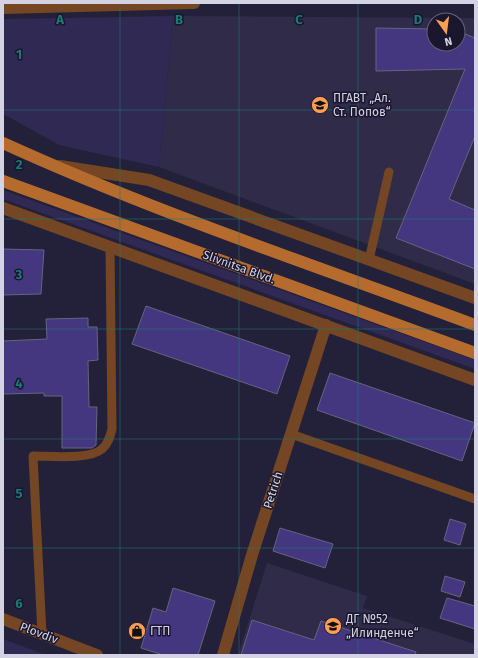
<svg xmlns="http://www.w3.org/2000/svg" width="478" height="658" font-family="'Fira Sans',sans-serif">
  <rect width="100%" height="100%" fill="#232039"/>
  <path fill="#2f2b49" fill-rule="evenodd" d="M 173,16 L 475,18 L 475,284 L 159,167 ZM 434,20 L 458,20 L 458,44 L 434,44 Z
    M 267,563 L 367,596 L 363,608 L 475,644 L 475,655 L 238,655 Z"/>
  <path fill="#2f2954" d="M 173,16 L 159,167 L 59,145 L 3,114 L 3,19 Z
    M 3,190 L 475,360 L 475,369 L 3,199 Z
    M 3,639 L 46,655 L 3,655 Z"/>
  <path fill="#44367f" stroke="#666481" d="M 376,28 L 434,29 L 434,44 L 458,44 L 458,31 L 475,38 L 475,136 L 449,199 L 475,210 L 475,269 L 396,238 L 465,69 L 376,71 Z
    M 3,249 L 44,250 L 41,294 L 3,295 Z
    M 146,306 L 290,356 L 277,394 L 132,344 Z
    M 88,318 L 88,327 L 97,327 L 98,360 L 88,361 L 89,407 L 97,407 L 96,445 L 92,448 L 62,448 L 62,396 L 44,396 L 44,393 L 3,394 L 3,341 L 47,339 L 46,319 Z
    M 330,373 L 475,423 L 462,461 L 317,410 Z
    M 450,519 L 466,524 L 460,545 L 444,540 Z
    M 280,528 L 333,544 L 325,568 L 273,551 Z
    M 445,576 L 465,582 L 460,597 L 441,591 Z
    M 173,588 L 215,601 L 198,655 L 163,655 L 141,648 L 153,608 L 166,612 Z
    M 447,598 L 475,606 L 475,629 L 440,618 Z
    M 252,620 L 314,640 L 321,621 L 416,652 L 415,655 L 241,655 Z"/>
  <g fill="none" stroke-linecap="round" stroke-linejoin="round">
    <path stroke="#744623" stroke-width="9" d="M 369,260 L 389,172
      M 291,434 L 475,499
      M 42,634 L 33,456 C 50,456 90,460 102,449 C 108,444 110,437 112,429 L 110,247"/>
    <path stroke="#744623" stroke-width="12" d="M 3,8 L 194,3
      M 60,166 L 149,180 L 475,298
      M 3,208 L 475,380
      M 3,619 L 97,655
      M 223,655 L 252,555 L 326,325"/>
    <path stroke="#b66b2e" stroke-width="12" d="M 3,143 C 156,213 317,266 475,325
      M 3,181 L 475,353"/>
  </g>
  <path fill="none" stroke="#197b74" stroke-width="1" stroke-opacity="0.55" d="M 120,3 L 120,655M 239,3 L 239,655M 358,3 L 358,655M 3,110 L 475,110M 3,219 L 475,219M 3,329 L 475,329M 3,439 L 475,439M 3,548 L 475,548"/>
  <defs>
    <symbol id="school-disc" viewBox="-11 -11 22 22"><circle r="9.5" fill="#fc9d54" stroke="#1a162e"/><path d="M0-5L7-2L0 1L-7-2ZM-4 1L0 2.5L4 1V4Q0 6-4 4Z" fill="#111"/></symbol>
    <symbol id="shop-disc" viewBox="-11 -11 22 22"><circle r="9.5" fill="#fc9d54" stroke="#1a162e"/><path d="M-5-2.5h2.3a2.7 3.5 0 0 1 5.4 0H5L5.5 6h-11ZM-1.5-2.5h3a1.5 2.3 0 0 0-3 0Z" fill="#111"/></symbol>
  </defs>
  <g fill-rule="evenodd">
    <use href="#school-disc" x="310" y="95" width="20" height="20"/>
    <use href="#school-disc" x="323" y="616" width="20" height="20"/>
    <use href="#shop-disc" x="127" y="621" width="20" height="20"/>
  </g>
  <g text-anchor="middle" stroke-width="3" stroke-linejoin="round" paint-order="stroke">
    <g font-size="12" fill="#d4d3e4" stroke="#1a162e" text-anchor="start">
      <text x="333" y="102">ПГАВТ „Ал.<tspan x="333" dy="14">Ст. Попов“</tspan></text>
      <text x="346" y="623">ДГ №52<tspan x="346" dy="14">„Илинденче“</tspan></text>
      <text x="150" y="635">ГТП</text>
    </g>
    <g font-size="12" fill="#d4d3e4" stroke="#1a162e">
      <text transform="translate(239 267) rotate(20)" y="4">Slivnitsa Blvd.</text>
      <text transform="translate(273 490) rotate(-72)" y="4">Petrich</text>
      <text transform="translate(39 633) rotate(21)" y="4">Plovdiv</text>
    </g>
  </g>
  <g font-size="13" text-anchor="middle" font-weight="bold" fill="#197b74" stroke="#1a162e" stroke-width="3" stroke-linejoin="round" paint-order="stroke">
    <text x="60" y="24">A</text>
    <text x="179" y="24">B</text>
    <text x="299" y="24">C</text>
    <text x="418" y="24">D</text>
    <text x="19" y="59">1</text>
    <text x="19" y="169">2</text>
    <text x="19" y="279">3</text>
    <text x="19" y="388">4</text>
    <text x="19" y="498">5</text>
    <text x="19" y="608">6</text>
  </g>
  <rect width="478" height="658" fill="none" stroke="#d4d3e4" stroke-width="8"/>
  <g transform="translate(446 32) rotate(166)"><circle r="19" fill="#1a162e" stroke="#646277"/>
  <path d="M0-3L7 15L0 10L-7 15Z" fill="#fc9d54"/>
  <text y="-6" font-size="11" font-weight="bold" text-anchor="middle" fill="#d4d3e4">N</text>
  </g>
</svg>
